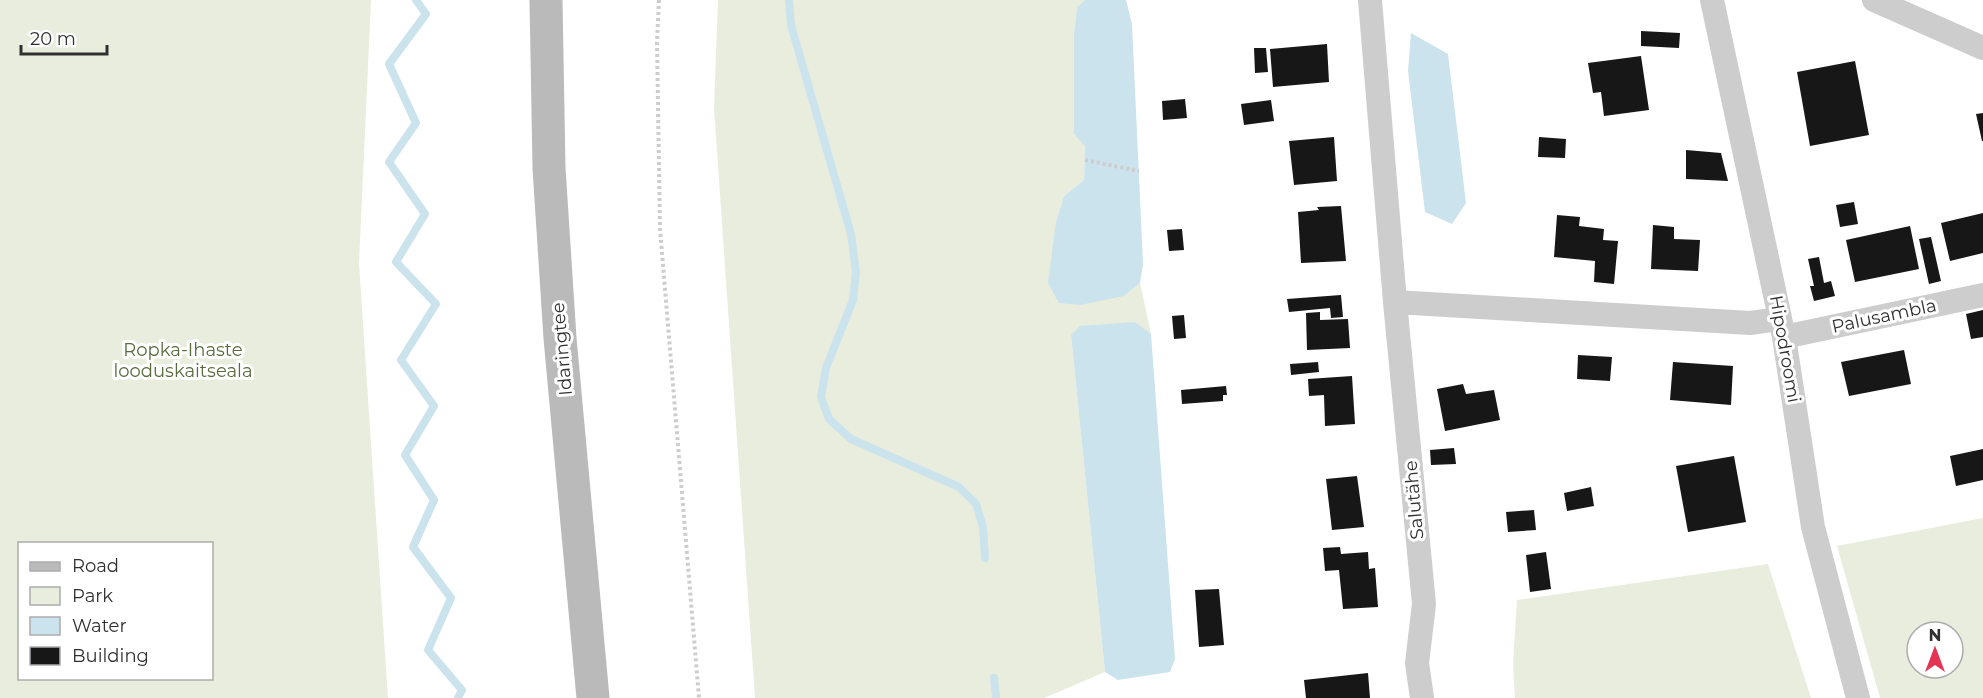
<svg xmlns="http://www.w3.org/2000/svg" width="1983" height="698" font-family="Montserrat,sans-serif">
  <rect width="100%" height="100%" fill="#fff"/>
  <path fill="#e8edde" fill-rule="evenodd" d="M 0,0 L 371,0 L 359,263 L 388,698 L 0,698 ZM 20,544 L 212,544 L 212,678 L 20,678 Z
    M 718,0 L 1085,0 L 1077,7 L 1074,33 L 1085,146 L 1084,180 L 1064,196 L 1056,222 L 1124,296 L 1140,283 L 1151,334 L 1134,322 L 1071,335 L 1105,672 L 1044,698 L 755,698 L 714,108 Z
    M 1983,518 L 1983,698 L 1880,698 L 1837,546 ZM 1917,632 L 1953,632 L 1953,668 L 1917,668 Z
    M 1768,564 L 1811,698 L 1515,698 L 1513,664 L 1517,600 Z"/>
  <path fill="#cbe3ec" d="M 1085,0 L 1126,0 L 1132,24 L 1143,264 L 1140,283 L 1124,296 L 1080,305 L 1059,303 L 1048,283 L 1056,222 L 1064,196 L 1084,180 L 1085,146 L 1074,134 L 1074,33 L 1077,7 Z
    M 1411,33 L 1448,54 L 1466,203 L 1452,224 L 1425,212 L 1408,71 Z
    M 1135,322 L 1151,334 L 1175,659 L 1170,672 L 1118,680 L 1105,672 L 1071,335 L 1080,326 Z"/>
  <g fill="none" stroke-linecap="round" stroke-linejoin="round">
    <path stroke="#cbe3ec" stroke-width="8" d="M 416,0 L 426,14 L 389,64 L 416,123 L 389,162 L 425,214 L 396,262 L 436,304 L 401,360 L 434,406 L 405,455 L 434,500 L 413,547 L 451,598 L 428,650 L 462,690 L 458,698
      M 789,0 L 791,25 L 851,234 L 856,272 L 853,300 L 826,368 L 821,397 L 829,419 L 851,439 L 959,487 L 976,504 L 983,527 L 985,558
      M 994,678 L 996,698"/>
  </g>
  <path fill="#171717" d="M 1641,31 L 1680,33 L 1679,48 L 1641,46 Z
    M 1327,44 L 1329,82 L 1273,87 L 1270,49 Z
    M 1254,48 L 1266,48 L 1268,72 L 1255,73 Z
    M 1641,56 L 1649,110 L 1604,116 L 1601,92 L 1593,93 L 1588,63 Z
    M 1855,61 L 1869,135 L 1810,146 L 1797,72 Z
    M 1185,99 L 1187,118 L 1163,120 L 1162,101 Z
    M 1271,100 L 1274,121 L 1244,125 L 1241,104 Z
    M 1983,113 L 1983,141 L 1982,141 L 1976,114 Z
    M 1334,137 L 1337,181 L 1294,185 L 1289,141 Z
    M 1539,137 L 1566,139 L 1565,158 L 1538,157 Z
    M 1686,150 L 1721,153 L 1728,181 L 1686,179 Z
    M 1854,202 L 1858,224 L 1840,227 L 1836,205 Z
    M 1341,206 L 1346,261 L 1301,263 L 1298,212 L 1319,210 L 1317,207 Z
    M 1983,213 L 1983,253 L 1950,261 L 1941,223 Z
    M 1557,215 L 1580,217 L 1579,226 L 1604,229 L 1603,240 L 1618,241 L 1614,284 L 1594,282 L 1595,261 L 1554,257 Z
    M 1653,225 L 1674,227 L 1674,239 L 1700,240 L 1698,271 L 1651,269 Z
    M 1910,226 L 1919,269 L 1855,282 L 1846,240 Z
    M 1182,229 L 1184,250 L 1169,251 L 1167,230 Z
    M 1931,237 L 1941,281 L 1929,284 L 1919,239 Z
    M 1819,257 L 1824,283 L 1831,281 L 1835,296 L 1814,301 L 1810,286 L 1814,286 L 1808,259 Z
    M 1341,295 L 1343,317 L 1331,318 L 1330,308 L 1289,312 L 1287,299 Z
    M 1983,310 L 1983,337 L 1971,339 L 1966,314 Z
    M 1320,312 L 1320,320 L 1348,319 L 1350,348 L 1307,350 L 1306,313 Z
    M 1184,315 L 1186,338 L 1174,339 L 1172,316 Z
    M 1904,350 L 1911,384 L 1849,396 L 1841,362 Z
    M 1578,355 L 1612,357 L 1610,381 L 1577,379 Z
    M 1318,362 L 1319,372 L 1291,375 L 1290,364 Z
    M 1673,362 L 1733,366 L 1731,405 L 1670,400 Z
    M 1352,376 L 1355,424 L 1325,426 L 1324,395 L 1309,396 L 1308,379 Z
    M 1463,384 L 1466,394 L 1494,390 L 1500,420 L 1445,431 L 1437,389 Z
    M 1226,386 L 1227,395 L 1223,395 L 1223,401 L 1182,404 L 1181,390 Z
    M 1454,448 L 1456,464 L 1431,465 L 1430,450 Z
    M 1983,449 L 1983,480 L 1956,486 L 1950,456 Z
    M 1734,456 L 1746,522 L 1688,532 L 1676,466 Z
    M 1357,476 L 1364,527 L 1332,530 L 1326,479 Z
    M 1591,487 L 1594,506 L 1567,511 L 1564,493 Z
    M 1534,510 L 1536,530 L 1508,532 L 1506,512 Z
    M 1340,547 L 1341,554 L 1368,552 L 1369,569 L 1375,568 L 1378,607 L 1343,609 L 1339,570 L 1325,571 L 1323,548 Z
    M 1546,552 L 1551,589 L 1530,592 L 1526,555 Z
    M 1219,589 L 1224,645 L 1199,647 L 1195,590 Z
    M 1368,673 L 1370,698 L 1306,698 L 1304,680 Z"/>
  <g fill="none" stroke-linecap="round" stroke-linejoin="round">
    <path stroke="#cdcdcd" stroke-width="4" stroke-dasharray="3 3" stroke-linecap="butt" d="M 659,0 L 657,42 L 660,229 L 699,698
      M 1085,160 L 1139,171"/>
    <path stroke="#cdcdcd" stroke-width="24" d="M 1370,0 L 1395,302 L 1424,604 L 1417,663 L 1422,698
      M 1712,0 L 1784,337 L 1813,527 L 1858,698
      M 1874,0 L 1983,48
      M 1395,302 L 1750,323 L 1780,319
      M 1784,337 L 1983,295"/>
    <path stroke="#bababa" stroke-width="33" d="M 546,0 L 549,168 L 560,338 L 593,698"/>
  </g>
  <g text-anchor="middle" stroke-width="6" stroke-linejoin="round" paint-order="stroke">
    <g font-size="18" fill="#303030" stroke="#fff">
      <text transform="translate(1884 316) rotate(-12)" y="6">Palusambla</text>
      <text transform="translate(562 349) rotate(-95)" y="6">Idaringtee</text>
      <text transform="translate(1785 349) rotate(80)" y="6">Hipodroomi</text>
      <text transform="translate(1414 500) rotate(-95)" y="6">Salutähe</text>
    </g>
    <g font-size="18" fill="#586c3d" stroke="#fff">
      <text x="183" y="356">Ropka-Ihaste<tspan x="183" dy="21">looduskaitseala</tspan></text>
    </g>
  </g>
  <rect x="18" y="542" width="195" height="138" fill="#ffffff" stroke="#acacac" stroke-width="1.5"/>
  <rect x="30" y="562" width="30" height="9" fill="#bababa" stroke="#acacac" stroke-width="1.5"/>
  <text x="72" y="572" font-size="18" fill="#303030">Road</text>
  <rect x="30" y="587" width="30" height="18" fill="#e8edde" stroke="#acacac" stroke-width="1.5"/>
  <text x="72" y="602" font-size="18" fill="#303030">Park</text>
  <rect x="30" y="617" width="30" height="18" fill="#cbe3ec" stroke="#acacac" stroke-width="1.5"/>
  <text x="72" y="632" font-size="18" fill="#303030">Water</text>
  <rect x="30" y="647" width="30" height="18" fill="#171717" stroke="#acacac" stroke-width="1.5"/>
  <text x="72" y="662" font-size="18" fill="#303030">Building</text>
  <g transform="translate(1935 650)"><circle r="28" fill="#ffffff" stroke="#acacac" stroke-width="1.5"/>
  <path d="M0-4.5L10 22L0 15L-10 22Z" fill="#e43555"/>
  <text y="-9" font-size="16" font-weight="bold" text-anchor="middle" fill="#303030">N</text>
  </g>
  <path d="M21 45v9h86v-9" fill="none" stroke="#303030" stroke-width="3"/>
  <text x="30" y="45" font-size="18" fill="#303030" stroke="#ffffff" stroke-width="4.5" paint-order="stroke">20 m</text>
</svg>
